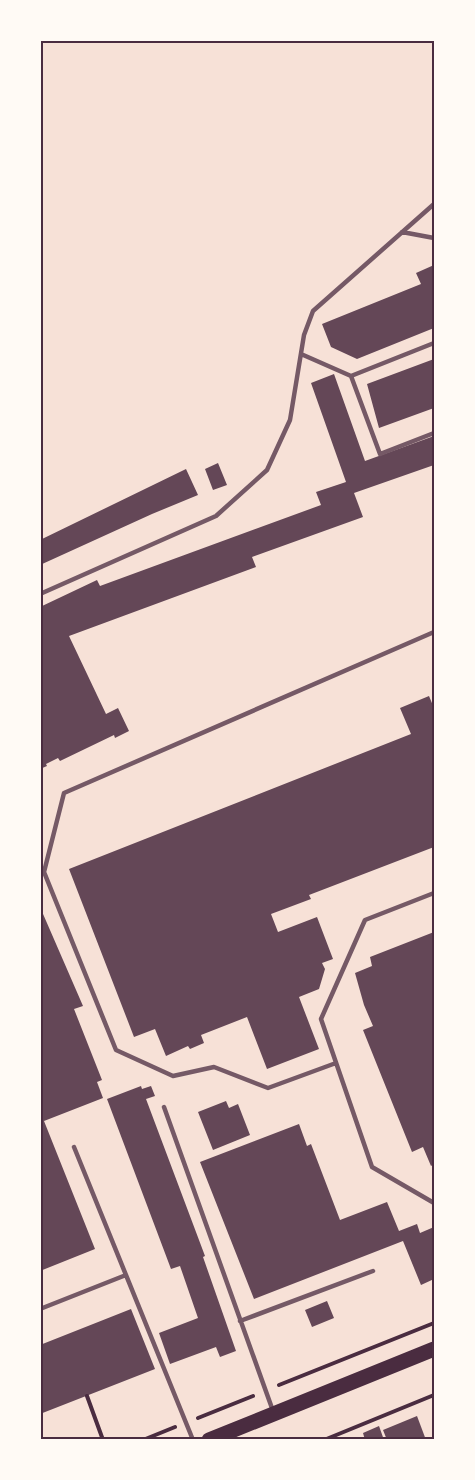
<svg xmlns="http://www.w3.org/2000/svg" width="475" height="1480" font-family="Manrope,sans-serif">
  <rect width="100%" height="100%" fill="#f7e1d7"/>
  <path fill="#644757" d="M 434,265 L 434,328 L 357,359 L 331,347 L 322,324 L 421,284 L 416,273 Z
    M 434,359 L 434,408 L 379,428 L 367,384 Z
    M 334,374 L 365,461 L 434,436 L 434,465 L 354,493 L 363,517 L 252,557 L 256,567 L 69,636 L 106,714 L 118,708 L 129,731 L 115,738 L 114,735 L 60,761 L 58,758 L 46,764 L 47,766 L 40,769 L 40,607 L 97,580 L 100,586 L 321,505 L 316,492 L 346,482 L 311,383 Z
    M 218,463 L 227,485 L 213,490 L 205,469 Z
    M 186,469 L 198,495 L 152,514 L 40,565 L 40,540 Z
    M 429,696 L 434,708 L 434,847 L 309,895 L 311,899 L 271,914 L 278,932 L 317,917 L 333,959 L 322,963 L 325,969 L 319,989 L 299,997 L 319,1049 L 267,1069 L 247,1017 L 201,1035 L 204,1043 L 190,1049 L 188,1046 L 166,1056 L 155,1029 L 134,1037 L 69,869 L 411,734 L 400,708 Z
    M 40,907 L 83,1006 L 74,1009 L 102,1080 L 97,1082 L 103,1098 L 44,1121 L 95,1249 L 40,1271 Z
    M 434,932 L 434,1164 L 431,1166 L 423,1147 L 412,1152 L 363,1030 L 373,1026 L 364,1005 L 355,973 L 372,966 L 370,957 Z
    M 141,1086 L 142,1089 L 151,1086 L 155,1096 L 146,1099 L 205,1256 L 203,1257 L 236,1351 L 220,1357 L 216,1347 L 170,1364 L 159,1333 L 198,1318 L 180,1266 L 171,1269 L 107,1099 Z
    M 226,1101 L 229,1108 L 238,1104 L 250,1135 L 213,1150 L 198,1112 Z
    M 299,1124 L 307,1146 L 311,1144 L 340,1220 L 387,1202 L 399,1231 L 417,1224 L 420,1233 L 434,1227 L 434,1279 L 421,1285 L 403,1241 L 254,1299 L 200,1162 Z
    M 327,1301 L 334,1318 L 312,1327 L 305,1310 Z
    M 131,1309 L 155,1369 L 40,1414 L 40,1345 Z
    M 417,1416 L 426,1440 L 387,1440 L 383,1430 Z
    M 379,1426 L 384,1440 L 365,1440 L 363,1433 Z"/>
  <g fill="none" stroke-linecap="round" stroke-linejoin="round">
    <path stroke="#4a2c40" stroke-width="4" d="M 279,1385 L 434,1323
      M 87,1396 L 103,1440
      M 198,1418 L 253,1396
      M 143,1440 L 175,1427
      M 324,1440 L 434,1395"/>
    <path stroke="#755966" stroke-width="4.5" d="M 402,232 L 434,238
      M 301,354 L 351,376 L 380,454 L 434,433
      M 351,376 L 434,343
      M 40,594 L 216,516 L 267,470 L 290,420 L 304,335 L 313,311 L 434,204
      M 434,893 L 365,920 L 321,1019 L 372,1167 L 434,1203
      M 336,1063 L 268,1088 L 214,1067 L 173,1076 L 116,1050 L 44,872 L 64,793 L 434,632
      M 164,1107 L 273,1411
      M 74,1147 L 193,1440
      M 40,1309 L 126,1275
      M 240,1321 L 373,1271"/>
    <path stroke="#4a2c40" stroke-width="15" d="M 209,1440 L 434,1349"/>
  </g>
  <rect width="475" height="1480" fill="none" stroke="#fffaf5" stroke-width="84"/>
  <rect x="42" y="42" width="391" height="1396" fill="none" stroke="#4a2c40" stroke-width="2"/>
</svg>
